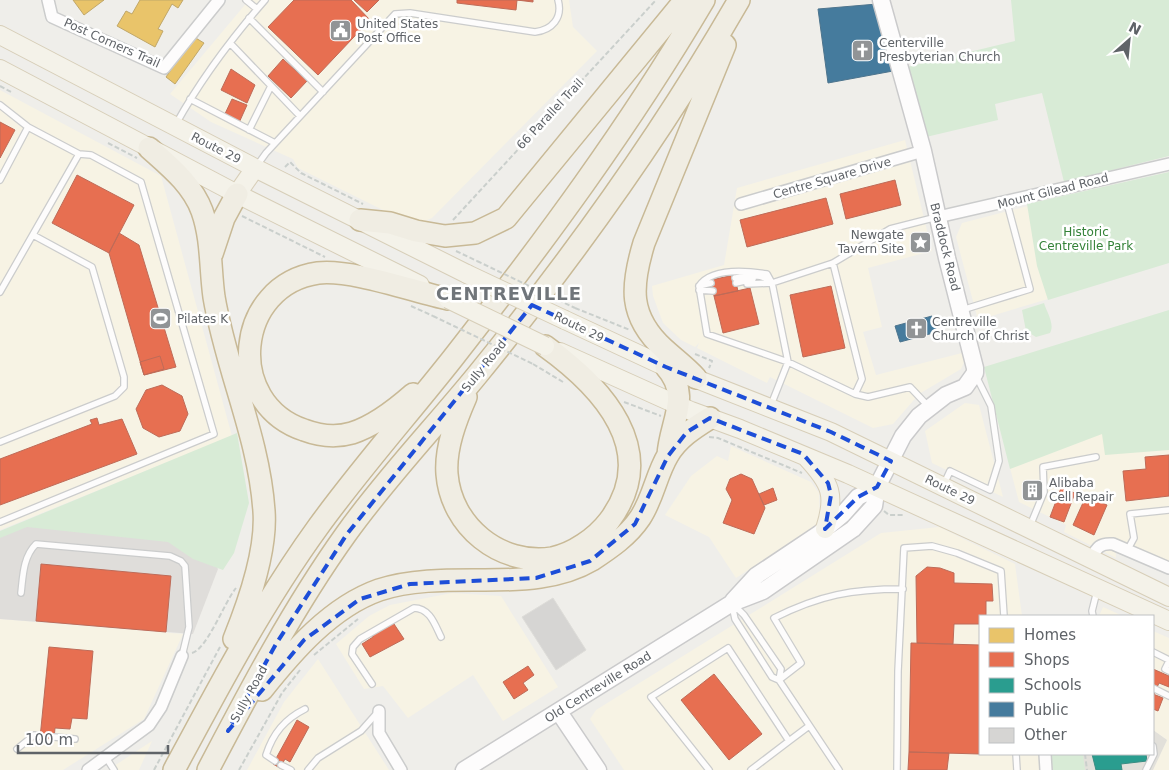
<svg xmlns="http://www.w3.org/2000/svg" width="1169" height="770" font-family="'DejaVu Sans',sans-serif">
  <rect width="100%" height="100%" fill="#efeeea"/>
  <path fill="#f7f3e4" d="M 249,0 L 569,0 L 573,27 L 597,51 L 432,218 L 420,223 L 393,215 L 298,168 L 293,159 L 211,122 L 170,94 Z
    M 0,90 L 161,176 L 232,436 L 0,530 Z
    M 905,140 L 932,251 L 868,268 L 882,327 L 863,332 L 876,375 L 962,353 L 964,362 L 961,369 L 919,394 L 893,424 L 873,428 L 770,377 L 767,383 L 697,348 L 699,343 L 695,347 L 681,340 L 663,323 L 653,296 L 652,286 L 724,265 L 737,188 Z
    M 1028,206 L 1048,299 L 978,320 L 956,237 L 962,223 Z
    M 965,403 L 979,405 L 1003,497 L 932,463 L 925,431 Z
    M 1103,432 L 1169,449 L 1169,564 L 1115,539 L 1116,558 L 1064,532 L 1066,525 L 1019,502 L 1010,468 Z
    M 731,446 L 811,482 L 819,493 L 820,523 L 736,578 L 709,537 L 665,515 L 691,476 L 717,456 L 728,461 Z
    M 939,527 L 1015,564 L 1022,616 L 980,616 L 980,754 L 1041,754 L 1043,770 L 624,770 L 590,719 L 596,710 L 881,533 Z
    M 452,593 L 501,596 L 558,687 L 503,721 L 473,675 L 408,718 L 383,686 L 364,689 L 336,644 L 369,616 L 390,605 Z
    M 1103,607 L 1123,616 L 1099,616 Z
    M 0,619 L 183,634 L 144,719 L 63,770 L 0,770 Z
    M 1153,631 L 1169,638 L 1169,770 L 1153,770 L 1167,740 L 1153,730 Z
    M 318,659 L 389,770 L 247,770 L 284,702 Z
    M 152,741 L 139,770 L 108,770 Z"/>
  <path fill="#dfddda" d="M 156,474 L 218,569 L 193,634 L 0,619 L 0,534 Z"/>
  <path fill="#e2e0da" d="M 1153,730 L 1167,740 L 1153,770 L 1055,770 L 1054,754 L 1153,754 Z"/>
  <path fill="#d8ebd6" d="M 1011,0 L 1169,0 L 1169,156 L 1064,182 L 1042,93 L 995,104 L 998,120 L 926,137 L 907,67 L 1015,41 Z
    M 1169,172 L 1169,263 L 1048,300 L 1037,266 L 1027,204 Z
    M 1044,303 C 1047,313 1055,324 1050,333 L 1036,337 L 1026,331 L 1022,310 Z
    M 1169,310 L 1169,450 L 1105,455 L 1102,434 L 1010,469 L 984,367 Z
    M 237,433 L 249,503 L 234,553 L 223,570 L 193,559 L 168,542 L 27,527 L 0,538 L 0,531 Z
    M 1050,754 L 1083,754 L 1085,770 L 1052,770 Z"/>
  <path fill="#e9c46a" stroke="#c0a769" d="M 73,0 L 104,0 L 84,15 Z
    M 140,0 L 183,0 L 178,8 L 172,4 L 158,29 L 163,31 L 155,47 L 117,26 L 126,11 L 132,14 Z
    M 194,37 L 204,43 L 175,84 L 166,77 Z"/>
  <path fill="#e76f51" stroke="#be6b58" d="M 294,0 L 351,0 L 370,20 L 318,75 L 268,27 Z
    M 354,0 L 379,0 L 367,12 Z
    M 457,0 L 533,0 L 533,2 L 517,0 L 516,10 L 457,3 Z
    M 283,59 L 307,81 L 291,98 L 268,76 Z
    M 231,69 L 255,85 L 247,103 L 221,90 Z
    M 232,99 L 247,105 L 238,125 L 223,118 Z
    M 0,122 L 15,130 L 0,158 Z
    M 77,175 L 134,205 L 109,253 L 52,223 Z
    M 895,180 L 901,205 L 846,219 L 840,194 Z
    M 826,198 L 833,224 L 747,247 L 740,220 Z
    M 119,233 L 139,245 L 176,367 L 144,375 L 109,253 Z
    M 734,275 L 738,291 L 714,296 L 711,280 Z
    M 831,286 L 845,348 L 803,357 L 790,295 Z
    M 750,288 L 759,324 L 723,333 L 714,296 Z
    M 160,356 L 164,369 L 144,375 L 140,362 Z
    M 162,385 L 182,396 L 188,414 L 180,431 L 159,437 L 143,428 L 136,409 L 146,390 Z
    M 97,418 L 99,425 L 122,419 L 137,454 L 0,505 L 0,459 L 92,424 L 90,420 Z
    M 1169,455 L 1169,496 L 1126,501 L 1123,471 L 1146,469 L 1145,457 Z
    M 741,474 L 752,479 L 765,508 L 754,534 L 723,523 L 732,500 L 726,489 L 730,479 Z
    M 1037,483 L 1039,495 L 1028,496 L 1027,485 Z
    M 773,488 L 777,500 L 764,505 L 759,494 Z
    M 1061,488 L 1075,493 L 1064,522 L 1050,517 Z
    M 1086,496 L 1107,505 L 1094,535 L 1073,525 Z
    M 41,564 L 171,576 L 166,632 L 36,621 Z
    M 927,567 L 940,568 L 954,573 L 954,583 L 992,584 L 993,601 L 986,601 L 986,616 L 980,616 L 980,624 L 954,624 L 953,644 L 917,643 L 916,576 Z
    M 392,621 L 404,639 L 370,657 L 362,644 L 373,637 L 372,634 Z
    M 911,643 L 980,645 L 980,754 L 909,752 Z
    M 49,647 L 93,651 L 87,719 L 72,718 L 70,729 L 55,728 L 54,739 L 40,738 Z
    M 528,666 L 534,675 L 523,683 L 528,690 L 514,699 L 503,682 Z
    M 1153,669 L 1169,676 L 1169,687 L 1159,683 L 1154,694 Z
    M 714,674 L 762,734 L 729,760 L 681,700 Z
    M 1153,694 L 1163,698 L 1158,711 L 1153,709 Z
    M 297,720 L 309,727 L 290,762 L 285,759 L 280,768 L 273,764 Z
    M 909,752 L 949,753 L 947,770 L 908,770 Z"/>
  <path fill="#2a9d8f" stroke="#3a8c83" d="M 1092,754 L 1146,754 L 1147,761 L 1121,764 L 1122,770 L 1096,770 Z"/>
  <path fill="#457b9d" stroke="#4d748d" d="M 877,4 L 893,71 L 828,83 L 818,9 Z
    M 932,316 L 937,332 L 900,342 L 895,326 Z"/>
  <path fill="#d6d5d3" stroke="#deddd9" d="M 553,598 L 586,650 L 556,670 L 522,617 Z"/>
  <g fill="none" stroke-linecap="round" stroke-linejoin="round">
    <defs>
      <path id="lane" d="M 246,0 L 257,9
        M 249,18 L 323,92
        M 230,43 L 300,116
        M 190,99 L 275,143
        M 0,105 L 28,127 L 79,154 L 91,155 L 141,182 L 214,434 L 0,522
        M 176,124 C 201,79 231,39 265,0
        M 249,130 L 271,86
        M 256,167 L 266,153 L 395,14 L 410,13 L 535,32 C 552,30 563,18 558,0
        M 0,180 L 28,127
        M 833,263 L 862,379 L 855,394
        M 735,278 C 747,276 761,273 770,281
        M 711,283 L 699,286 L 707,334 L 788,362 L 855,394 L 868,397 L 910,387 L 928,406
        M 736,283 L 753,279
        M 747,284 L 772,283
        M 699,286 C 712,267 748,271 767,274 L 772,283
        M 699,290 L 713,291
        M 0,292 L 79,154
        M 962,310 L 1030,289 L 1007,203
        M 771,405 L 788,362 L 772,283 L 833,263 L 890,229 L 937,217
        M 0,442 L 115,396 L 124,387 L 124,377 L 92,267 L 33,235
        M 944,484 L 950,471 L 990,490 L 999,461 L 991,406 L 976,376
        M 1030,526 L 1044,492 L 1043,467 L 1096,457
        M 1128,549 L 1134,538 L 1130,514 L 1169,510
        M 21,593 C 23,576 23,557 36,544 L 170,556 L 181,561 L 185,566 L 189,627 L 182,656
        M 732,605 L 735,619 L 772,677 L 779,680
        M 734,605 L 744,615 L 781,669 L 779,680 L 839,770
        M 1093,616 L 1092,611 L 1097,591
        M 1153,652 L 1169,660
        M 1169,661 L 1165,669 L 1169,671
        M 779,680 L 801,663 L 774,618 C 820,595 852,589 903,589
        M 372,684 L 352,654 L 353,647 L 360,639 L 414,608 C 430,608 435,625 441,637
        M 1153,688 L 1169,696
        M 54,737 L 75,739
        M 789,741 L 809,726
        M 17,749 L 34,735 L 40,736
        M 1016,754 L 1017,770
        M 107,759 L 114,770
        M 275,761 L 266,755 C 273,733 285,719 305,709
        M 281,765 L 291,770
        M 308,770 L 318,758 L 361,731 L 377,713
        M 709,770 L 651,697 L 728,648 L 789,741 L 751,770
        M 897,770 L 898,671 L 904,548 L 932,546 L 957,553 L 1001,571 L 1004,616
        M 1146,770 L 1154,754 L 1153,746"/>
      <path id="street" d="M 48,0 L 52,17 L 164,68 L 219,0
        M 741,204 L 923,151
        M 938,217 L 1169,164
        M 1091,559 C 1097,547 1100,543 1113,544 L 1169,568
        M 379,711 L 379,733 L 401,770
        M 1045,754 L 1046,770
        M 88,770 L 149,725 L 161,707 L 182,656"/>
      <path id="secondary" d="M 733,601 L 756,576 L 819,534 L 843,514 L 858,497 L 877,487
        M 559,712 L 598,770
        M 464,770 L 732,603 L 763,591 L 853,529 L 874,506 L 877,487 L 903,436 L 919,416 L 946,395 L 965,387 L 975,373 L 975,368 L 947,258 L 923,151 L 881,0"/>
      <path id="primary" d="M 0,35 L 255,168 L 467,274
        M 0,69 L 237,194 L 420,285
        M 237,194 L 255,168
        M 565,320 L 666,367 L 831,432 L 1169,597
        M 560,352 L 691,411 L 740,429 L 848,474 L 1169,621
        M 807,458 C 831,484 836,495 825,529"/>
      <path id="highway" d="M 149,148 C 169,166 192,184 202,211 C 212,239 210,269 214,297 C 226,369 259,437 264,511 C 267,551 249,602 234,639
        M 360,220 L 390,223 L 416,231 L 445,236 L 475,233 L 506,218 L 685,0
        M 212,254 L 224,218 L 237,194
        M 666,367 C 692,396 670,422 668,455
        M 696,378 C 686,367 675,359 664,349 C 628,316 631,286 644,243 L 725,45
        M 413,394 C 396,409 374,426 352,433 C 335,438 320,436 304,430 C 224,403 235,285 318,273 C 351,269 412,291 448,299
        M 466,397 C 456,420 445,448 447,474 C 451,526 500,566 552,558 C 573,554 596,538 609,521 C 662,451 602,387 545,346
        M 262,690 C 293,651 331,607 379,590 C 412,579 451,580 485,580 C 521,580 560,579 592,560 C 610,548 628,536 640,518 C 653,499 656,475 668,455 C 678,438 694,428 710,418
        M 174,770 C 218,688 263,603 318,527 C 360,469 408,415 453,358 C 544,242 629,127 704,0
        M 208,770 C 250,690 293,608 346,534 C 386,478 434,428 478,374 C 574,256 663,132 739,0"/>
    </defs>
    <use href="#lane" stroke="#cbcccc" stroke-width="8"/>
    <use href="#street" stroke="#cbcccc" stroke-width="14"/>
    <use href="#secondary" stroke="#cacacb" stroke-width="19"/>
    <use href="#primary" stroke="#d7ceb8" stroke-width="20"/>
    <use href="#highway" stroke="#c8b996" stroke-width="24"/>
    <path stroke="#cacfcc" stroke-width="2" stroke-dasharray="5 2.5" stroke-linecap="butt" d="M 0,86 L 13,93
      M 108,143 L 137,158
      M 285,167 L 290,162 L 301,173 L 363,204
      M 242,216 L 325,257
      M 453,220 L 656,0
      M 456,251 L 477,261
      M 411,306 L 433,316
      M 575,308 L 630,330
      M 695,354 L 712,361 L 709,368
      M 533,364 L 563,382
      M 624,402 L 661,416
      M 709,437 L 718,438 L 802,473
      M 884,511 L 889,515 L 903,515
      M 192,653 C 207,649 224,603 236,588
      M 314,655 L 358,619
      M 1085,754 L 1087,770
      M 154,770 L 220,647
      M 239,770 L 282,693 L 300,670"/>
    <use href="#lane" stroke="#fdfcfc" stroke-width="5.5"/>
    <use href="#street" stroke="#fdfcfc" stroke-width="11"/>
    <use href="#secondary" stroke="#fdfcfc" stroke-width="16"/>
    <use href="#primary" stroke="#f4f2e9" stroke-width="18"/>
    <use href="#highway" stroke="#f0ede3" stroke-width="21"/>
    <defs>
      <path id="primary-bridge" d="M 467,274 L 565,320
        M 448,299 L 545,346"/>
    </defs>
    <use href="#primary-bridge" stroke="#d7ceb8" stroke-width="20" stroke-linecap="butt"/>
    <path stroke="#cacfcc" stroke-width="2" stroke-dasharray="5 2.5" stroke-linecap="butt" d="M 477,261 L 575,308
      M 433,316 L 533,364"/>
    <use href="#primary-bridge" stroke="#f4f2e9" stroke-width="18"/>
  </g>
  <path fill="none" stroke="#1d4ed8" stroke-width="4" stroke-dasharray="10 6" stroke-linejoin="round" d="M 532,305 L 666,367 L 831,432 L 891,461 L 877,487 L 858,497 L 825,529 L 831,495 L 828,483 L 803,454 L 710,418 L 687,432 L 668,456 L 635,524 L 590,561 L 536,578 L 410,584 L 360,599 L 304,640 L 228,731 L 276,644 L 347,534 Z"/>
  <defs>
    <symbol id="civic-square" viewBox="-11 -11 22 22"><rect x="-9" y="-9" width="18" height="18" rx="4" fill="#919496" stroke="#fff"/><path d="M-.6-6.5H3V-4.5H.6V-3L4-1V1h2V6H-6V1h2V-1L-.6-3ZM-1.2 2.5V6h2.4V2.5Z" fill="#fff"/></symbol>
    <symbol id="church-square" viewBox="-11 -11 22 22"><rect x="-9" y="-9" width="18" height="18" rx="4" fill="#919496" stroke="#fff"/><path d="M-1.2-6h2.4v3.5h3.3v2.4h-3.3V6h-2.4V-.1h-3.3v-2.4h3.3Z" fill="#fff"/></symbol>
    <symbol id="sight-square" viewBox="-11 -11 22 22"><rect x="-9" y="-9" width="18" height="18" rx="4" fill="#919496" stroke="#fff"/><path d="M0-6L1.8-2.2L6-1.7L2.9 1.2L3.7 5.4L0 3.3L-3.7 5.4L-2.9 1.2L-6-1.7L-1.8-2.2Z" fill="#fff"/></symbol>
    <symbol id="stadium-square" viewBox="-11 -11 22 22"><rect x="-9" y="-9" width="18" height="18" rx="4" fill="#919496" stroke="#fff"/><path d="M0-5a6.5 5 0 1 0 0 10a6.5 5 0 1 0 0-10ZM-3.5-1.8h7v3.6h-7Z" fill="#fff"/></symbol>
    <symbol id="building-square" viewBox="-11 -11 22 22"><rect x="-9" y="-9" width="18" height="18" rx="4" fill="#919496" stroke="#fff"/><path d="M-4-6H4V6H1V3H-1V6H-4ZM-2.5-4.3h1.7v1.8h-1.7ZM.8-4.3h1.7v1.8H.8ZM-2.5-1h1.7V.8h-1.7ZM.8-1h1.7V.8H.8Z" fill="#fff"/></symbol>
  </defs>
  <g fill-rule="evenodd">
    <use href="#civic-square" x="328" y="18" width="25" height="25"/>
    <use href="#church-square" x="850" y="38" width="25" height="25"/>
    <use href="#sight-square" x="908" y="230" width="25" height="25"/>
    <use href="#stadium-square" x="148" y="306" width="25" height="25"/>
    <use href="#church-square" x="904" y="316" width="25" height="25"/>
    <use href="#building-square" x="1020" y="478" width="25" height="25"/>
  </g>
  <g text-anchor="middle" stroke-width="5" stroke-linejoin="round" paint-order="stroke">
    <g font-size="12" fill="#5f6368" stroke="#fff" text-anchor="start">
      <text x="357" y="28">United States<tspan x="357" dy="14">Post Office</tspan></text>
      <text x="879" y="47">Centerville<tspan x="879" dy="14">Presbyterian Church</tspan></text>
      <text x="904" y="239" text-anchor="end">Newgate<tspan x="904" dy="14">Tavern Site</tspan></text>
      <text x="177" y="323">Pilates K</text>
      <text x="932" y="326">Centreville<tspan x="932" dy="14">Church of Christ</tspan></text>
      <text x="1049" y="487">Alibaba<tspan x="1049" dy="14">Cell Repair</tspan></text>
    </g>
    <g font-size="12" fill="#5f6368" stroke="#fff">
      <text transform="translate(112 43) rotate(24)" y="4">Post Corners Trail</text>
      <text transform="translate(550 114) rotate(-47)" y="4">66 Parallel Trail</text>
      <text transform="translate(216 148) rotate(27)" y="4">Route 29</text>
      <text transform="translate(832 178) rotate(-16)" y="4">Centre Square Drive</text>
      <text transform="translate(1053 191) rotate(-14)" y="4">Mount Gilead Road</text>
      <text transform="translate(945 247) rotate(76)" y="4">Braddock Road</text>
      <text transform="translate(579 327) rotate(26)" y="4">Route 29</text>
      <text transform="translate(484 366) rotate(-51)" y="4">Sully Road</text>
      <text transform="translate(950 490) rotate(26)" y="4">Route 29</text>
      <text transform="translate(598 687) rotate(-32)" y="4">Old Centreville Road</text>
      <text transform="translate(249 694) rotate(-61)" y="4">Sully Road</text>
    </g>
    <g font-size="12" fill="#348238" stroke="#fff">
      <text x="1086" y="236">Historic<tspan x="1086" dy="14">Centreville Park</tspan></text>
    </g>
    <g font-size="18" font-weight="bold" letter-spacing="1" fill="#70757a" stroke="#fff">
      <text x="509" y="300">CENTREVILLE</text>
    </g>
  </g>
  <rect x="979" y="615" width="175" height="140" fill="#ffffff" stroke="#bfc1c3"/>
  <rect x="989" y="628" width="25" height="15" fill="#e9c46a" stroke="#bfc1c3"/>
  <text x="1024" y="640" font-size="15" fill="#5f6368">Homes</text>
  <rect x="989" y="652" width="25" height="15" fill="#e76f51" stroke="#bfc1c3"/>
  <text x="1024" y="665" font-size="15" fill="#5f6368">Shops</text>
  <rect x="989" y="678" width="25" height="15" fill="#2a9d8f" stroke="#bfc1c3"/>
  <text x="1024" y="690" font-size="15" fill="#5f6368">Schools</text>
  <rect x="989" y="702" width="25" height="15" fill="#457b9d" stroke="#bfc1c3"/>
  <text x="1024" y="715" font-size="15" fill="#5f6368">Public</text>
  <rect x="989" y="728" width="25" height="15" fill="#d6d5d3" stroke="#bfc1c3"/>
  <text x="1024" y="740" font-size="15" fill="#5f6368">Other</text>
  <g transform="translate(1129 40) rotate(27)" stroke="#ffffff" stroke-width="4" paint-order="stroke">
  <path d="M0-4L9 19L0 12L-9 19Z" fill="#5f6368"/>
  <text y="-8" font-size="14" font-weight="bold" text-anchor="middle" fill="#5f6368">N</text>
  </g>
  <path d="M18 745v8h150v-8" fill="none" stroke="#5f6368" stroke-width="2.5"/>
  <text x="25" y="745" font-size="15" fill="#5f6368" stroke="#ffffff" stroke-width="4" paint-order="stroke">100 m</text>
</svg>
